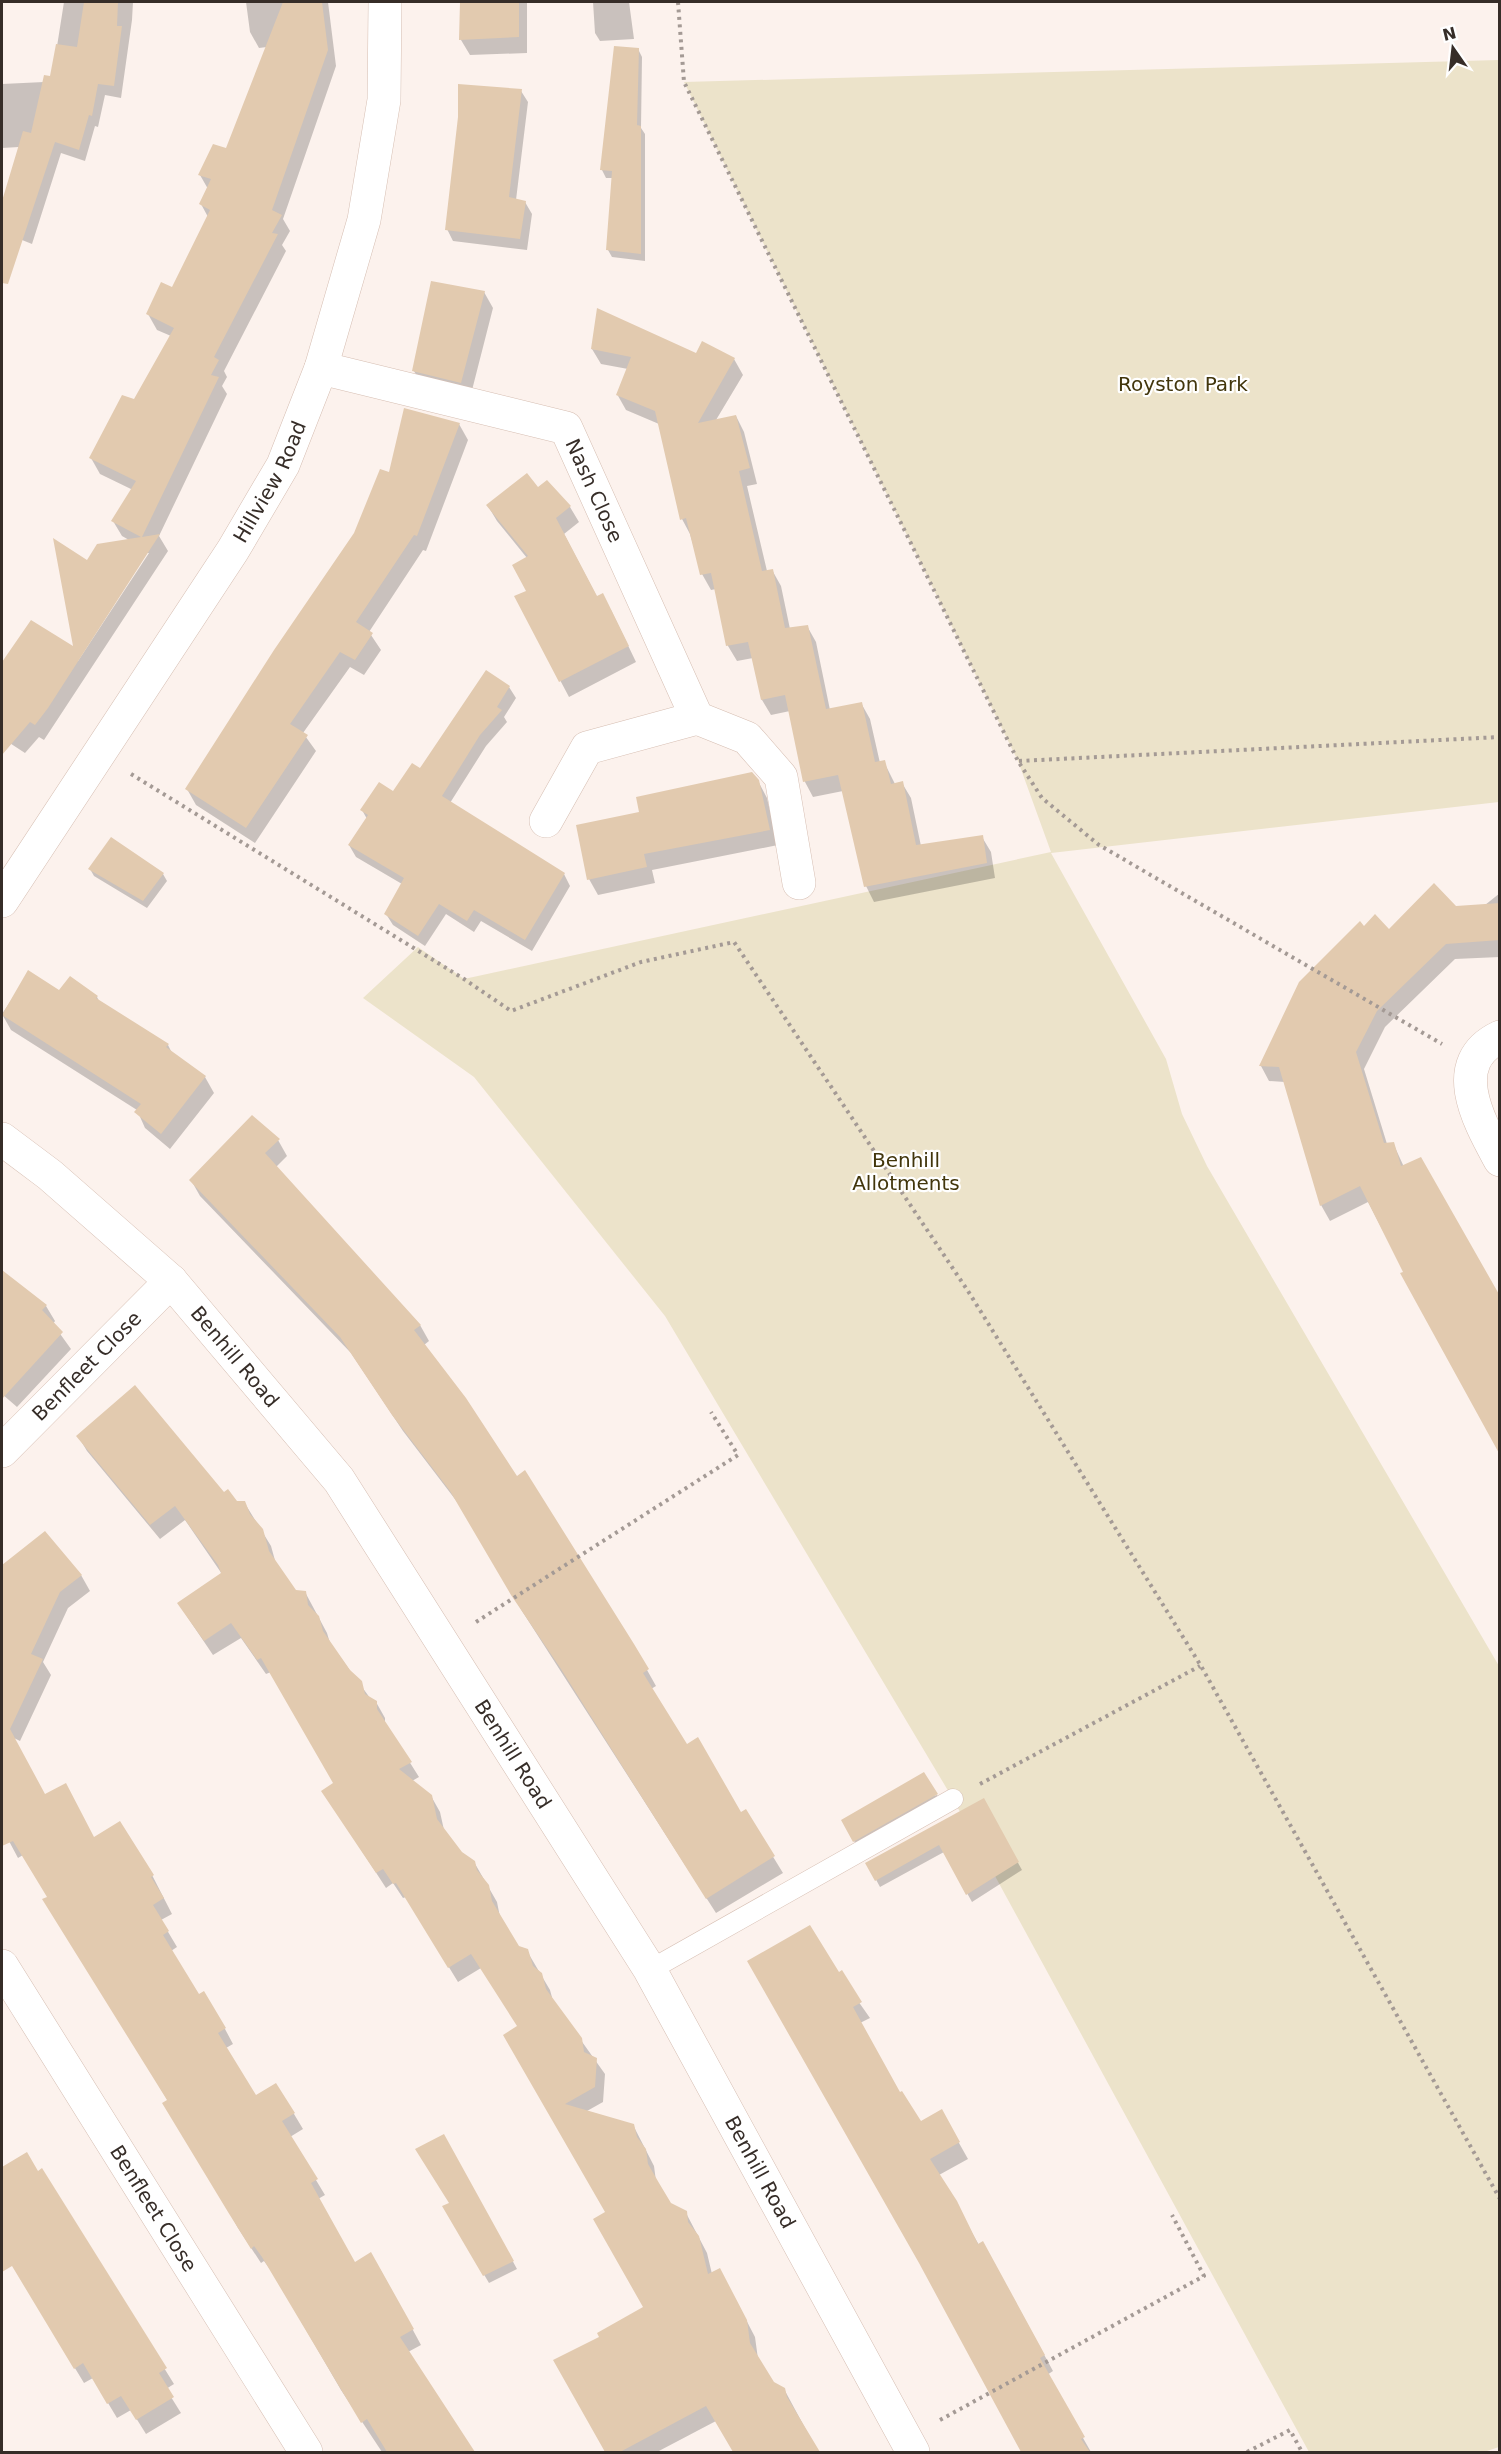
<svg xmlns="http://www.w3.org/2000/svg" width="1501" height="2454" font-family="'DejaVu Sans',sans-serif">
  <rect width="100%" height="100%" fill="#fcf2ed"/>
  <path fill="#ece3ca" d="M 1499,60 L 1499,802 L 1051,853 L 1166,1059 L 1182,1114 L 1207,1166 L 1499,1666 L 1499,2447 L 1484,2452 L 1309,2452 L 953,1799 L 665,1316 L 474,1077 L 363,998 L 418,947 L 464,979 L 1051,852 L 1018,761 L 684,82 Z"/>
  <path fill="#0003" fill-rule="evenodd" d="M 64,2 L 133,2 L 132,20 L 121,98 L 105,95 L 98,127 L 95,126 L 85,161 L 61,153 L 32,244 L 2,232 L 2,204 L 19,147 L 2,148 L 2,84 L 44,82 L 52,78 Z
    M 246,2 L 328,2 L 336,66 L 283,219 L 290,231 L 282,245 L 286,251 L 224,371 L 227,377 L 222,386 L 227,394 L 159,536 L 168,551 L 44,740 L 39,737 L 25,753 L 2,738 L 2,664 L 75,649 L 87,562 L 129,540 L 122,536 L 113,521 L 133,490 L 100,474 L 91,458 L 135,401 L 171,336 L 157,330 L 148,314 L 173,289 L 208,217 L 201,204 L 208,189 L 200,175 L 227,149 L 267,47 L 259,48 L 250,32 ZM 146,553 L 149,553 L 78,661 L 76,660 Z
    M 461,2 L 527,2 L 527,53 L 470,55 L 461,40 Z
    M 593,2 L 629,2 L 634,39 L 600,41 L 595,33 Z
    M 638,49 L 642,57 L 641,128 L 645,134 L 645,261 L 612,257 L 608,250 L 613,178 L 606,178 L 602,170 Z
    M 521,91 L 528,102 L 516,200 L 525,202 L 532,214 L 527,250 L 453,241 L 447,229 Z
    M 484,292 L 493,308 L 470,398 L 423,387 L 414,371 Z
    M 592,349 L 734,359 L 743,375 L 716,420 L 736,416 L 744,432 L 757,484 L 747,486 L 767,571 L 772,570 L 781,586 L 790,629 L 807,626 L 816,642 L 830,710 L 861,703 L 870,719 L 880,763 L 884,762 L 895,784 L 902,783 L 911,798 L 921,846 L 982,837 L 991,852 L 995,878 L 874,902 L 866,886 L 843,791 L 813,797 L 805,782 L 790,711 L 771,715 L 762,700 L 753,658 L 737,661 L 728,646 L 716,589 L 711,590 L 702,574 L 690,534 L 682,519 L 659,424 L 626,410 L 617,394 L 628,369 L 601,364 Z
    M 459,424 L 468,440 L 426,551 L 423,550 L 369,632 L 381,650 L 364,675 L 350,667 L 303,733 L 316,751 L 255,843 L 196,805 L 187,789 L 355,534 L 390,474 Z
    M 488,506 L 570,507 L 579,522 L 564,534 L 597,597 L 611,610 L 636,662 L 569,697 L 516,597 L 528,591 L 527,558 L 497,521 Z
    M 509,687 L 516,698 L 504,717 L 507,722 L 486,746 L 450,803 L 564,874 L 570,886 L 532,951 L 481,921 L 474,932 L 446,914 L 425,946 L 393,925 L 386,914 L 402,884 L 356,857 L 349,845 L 367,819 L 362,810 L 393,793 Z
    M 758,781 L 767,798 L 778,845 L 652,870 L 655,883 L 598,895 L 589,879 L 641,813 Z
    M 90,869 L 163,874 L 167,881 L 147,908 L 94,876 Z
    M 1500,893 L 1500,957 L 1455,959 L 1385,1027 L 1364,1069 L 1387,1144 L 1393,1143 L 1404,1167 L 1405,1273 L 1368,1202 L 1330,1221 L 1321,1205 L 1285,1082 L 1269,1081 L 1261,1066 L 1364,928 L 1389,931 L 1455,908 L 1485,905 Z
    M 29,973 L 59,992 L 97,997 L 99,1001 L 168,1045 L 172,1053 L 205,1077 L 214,1093 L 170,1149 L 145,1128 L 137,1110 L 11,1030 L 2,1014 Z
    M 278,1140 L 287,1156 L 276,1167 L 420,1325 L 429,1341 L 424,1345 L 633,1645 L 656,1686 L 651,1689 L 687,1746 L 741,1814 L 745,1811 L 783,1873 L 716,1913 L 522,1611 L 461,1507 L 403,1431 L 351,1353 L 200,1196 L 191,1180 Z
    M 2,1272 L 46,1306 L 55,1321 L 53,1324 L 71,1349 L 17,1407 L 2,1394 Z
    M 78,1436 L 224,1494 L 237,1503 L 244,1502 L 271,1546 L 276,1564 L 295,1591 L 305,1592 L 327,1633 L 330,1643 L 370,1698 L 376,1702 L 385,1718 L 385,1723 L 419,1777 L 412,1781 L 431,1796 L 440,1812 L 444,1830 L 461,1853 L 474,1862 L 497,1902 L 500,1917 L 518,1947 L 527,1951 L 550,1990 L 553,2001 L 605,2074 L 603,2102 L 587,2111 L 633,2125 L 654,2166 L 656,2181 L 670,2204 L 686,2213 L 707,2253 L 712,2274 L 728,2285 L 755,2337 L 758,2359 L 773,2383 L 784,2389 L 818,2452 L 734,2452 L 716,2421 L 657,2452 L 607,2452 L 555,2360 L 601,2338 L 645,2308 L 607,2212 L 519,2027 L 481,1968 L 458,1982 L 406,1897 L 403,1898 L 393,1883 L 386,1888 L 323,1791 L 335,1783 L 271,1672 L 266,1674 L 241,1638 L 213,1655 L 188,1618 L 179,1603 L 222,1574 L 185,1520 L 160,1539 L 87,1451 Z
    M 44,1533 L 81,1575 L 90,1591 L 68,1608 L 43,1662 L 51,1675 L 20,1741 L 14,1738 L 45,1796 L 94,1839 L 152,1875 L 172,1914 L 161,1920 L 177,1947 L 171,1951 L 199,1996 L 225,2029 L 233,2044 L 226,2048 L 256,2097 L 276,2085 L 294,2114 L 303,2129 L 290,2137 L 325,2195 L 318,2199 L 354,2264 L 380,2269 L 421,2345 L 408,2352 L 472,2452 L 382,2452 L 341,2390 L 273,2273 L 264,2261 L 261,2263 L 238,2228 L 168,2101 L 49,1897 L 23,1855 L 18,1858 L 2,1828 L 2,1567 Z
    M 937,1795 L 941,1802 L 858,1848 L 843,1821 Z
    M 983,1800 L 1022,1870 L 972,1902 L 944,1852 L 880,1887 L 867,1863 Z
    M 839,1974 L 870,2018 L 860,2023 L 900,2094 L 920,2123 L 941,2111 L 968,2159 L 939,2175 L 979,2245 L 992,2259 L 1053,2371 L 1047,2375 L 1091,2452 L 1022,2452 L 920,2262 Z
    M 444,2136 L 517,2269 L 489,2283 L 444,2207 L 450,2203 Z
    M 26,2154 L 38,2173 L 42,2171 L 174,2384 L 166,2389 L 181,2413 L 146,2434 L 131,2410 L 117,2418 L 93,2378 L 84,2383 L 2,2248 L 2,2169 Z"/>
  <path fill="#e2caaf" d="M 84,2 L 118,2 L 117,26 L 122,26 L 114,86 L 98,84 L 92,116 L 89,115 L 79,150 L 55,142 L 8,284 L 2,283 L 2,201 L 23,131 L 31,133 L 44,75 L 50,76 L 56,44 L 77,47 Z
    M 283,2 L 322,2 L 328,50 L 272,210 L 282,215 L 272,233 L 278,234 L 214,357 L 219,360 L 211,375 L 219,377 L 142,537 L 160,534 L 48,708 L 35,725 L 30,722 L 2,755 L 2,662 L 31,620 L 73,646 L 53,538 L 87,560 L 97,544 L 141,537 L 111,521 L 136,481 L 89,458 L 122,395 L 134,399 L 174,328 L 146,314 L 161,282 L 172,287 L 210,210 L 199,204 L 211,179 L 198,175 L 213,144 L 226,148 Z
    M 460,2 L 519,2 L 519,37 L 459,40 Z
    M 614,46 L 639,48 L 637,125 L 641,126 L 641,254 L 606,250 L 612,171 L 600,170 Z
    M 458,84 L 522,89 L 509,197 L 526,201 L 520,239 L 445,230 L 458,117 Z
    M 431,281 L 485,291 L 461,383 L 412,371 Z
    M 597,308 L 696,353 L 702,341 L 735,358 L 698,423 L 736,415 L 750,468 L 739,471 L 762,571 L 773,569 L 785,628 L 808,625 L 826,709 L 862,702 L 875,762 L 885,760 L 891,784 L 903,781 L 916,845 L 983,835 L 987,863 L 864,887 L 838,775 L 803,782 L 785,695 L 761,700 L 748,642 L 726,646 L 711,573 L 700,575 L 686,518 L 680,520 L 655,411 L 616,395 L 631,357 L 591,349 Z
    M 404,408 L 460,423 L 417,536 L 414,535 L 356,622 L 373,633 L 355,660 L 340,652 L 290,724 L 308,735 L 246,828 L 185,789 L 274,650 L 354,533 L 380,469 L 389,472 Z
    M 527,473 L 538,487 L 547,480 L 571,506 L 556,518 L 597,596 L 603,593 L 629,646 L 559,682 L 514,596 L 526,591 L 512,565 L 528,556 L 486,505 Z
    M 486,670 L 510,686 L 497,707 L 502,710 L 480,735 L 442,796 L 565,873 L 525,940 L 474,910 L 467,921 L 439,904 L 418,936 L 384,914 L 404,878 L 348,845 L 368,815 L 360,810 L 379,782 L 393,791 L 412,763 L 420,768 Z
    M 752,772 L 759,780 L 770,830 L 644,854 L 647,867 L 587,880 L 576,825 L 639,812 L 636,797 Z
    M 111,837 L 164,873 L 143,901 L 88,869 Z
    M 1434,883 L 1456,906 L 1500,903 L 1500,940 L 1446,944 L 1377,1011 L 1356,1052 L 1384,1143 L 1394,1142 L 1401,1166 L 1421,1157 L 1500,1296 L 1500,1455 L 1400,1273 L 1403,1272 L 1360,1186 L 1320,1206 L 1279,1067 L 1259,1066 L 1299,982 L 1360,921 L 1364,926 L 1375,914 L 1389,929 Z
    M 28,970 L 59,990 L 70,976 L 98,996 L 96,998 L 169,1044 L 166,1047 L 206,1076 L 161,1134 L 134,1112 L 141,1104 L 2,1015 Z
    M 252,1115 L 280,1139 L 265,1153 L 421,1325 L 414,1330 L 466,1398 L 517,1476 L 525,1470 L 634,1644 L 649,1669 L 643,1673 L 687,1744 L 698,1737 L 741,1812 L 746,1809 L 775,1856 L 706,1899 L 561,1669 L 511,1595 L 450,1491 L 392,1415 L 340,1337 L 189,1180 Z
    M 2,1270 L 47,1305 L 42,1310 L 63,1332 L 2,1399 Z
    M 135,1385 L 224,1492 L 228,1489 L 237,1501 L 245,1501 L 250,1514 L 263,1529 L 269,1551 L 296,1590 L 306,1591 L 308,1605 L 319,1616 L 323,1631 L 350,1670 L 362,1681 L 365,1694 L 377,1701 L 377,1709 L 412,1762 L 399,1769 L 432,1795 L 437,1819 L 462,1852 L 475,1861 L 477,1870 L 489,1885 L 492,1901 L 519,1946 L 528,1949 L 533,1966 L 542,1973 L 546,1989 L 582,2038 L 584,2052 L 597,2058 L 595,2087 L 565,2104 L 634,2124 L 637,2137 L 646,2149 L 648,2164 L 659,2183 L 671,2203 L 687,2211 L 688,2222 L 699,2236 L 708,2274 L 720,2268 L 747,2320 L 750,2343 L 774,2382 L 785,2388 L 787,2397 L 820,2452 L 733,2452 L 706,2406 L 620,2452 L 605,2452 L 553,2360 L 599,2337 L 597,2333 L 643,2307 L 593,2219 L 605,2212 L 503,2035 L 517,2026 L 471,1954 L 448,1968 L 396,1883 L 393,1884 L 383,1869 L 376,1873 L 321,1791 L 333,1783 L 261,1658 L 257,1660 L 231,1623 L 204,1641 L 177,1603 L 221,1573 L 218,1565 L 175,1506 L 150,1525 L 76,1436 Z
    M 45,1531 L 82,1575 L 60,1592 L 31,1654 L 43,1659 L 10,1729 L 45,1794 L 66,1783 L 94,1837 L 120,1821 L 154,1875 L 151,1877 L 164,1898 L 153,1905 L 169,1931 L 163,1935 L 199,1994 L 204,1991 L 226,2028 L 218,2033 L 256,2095 L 276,2083 L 295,2113 L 282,2121 L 318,2179 L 311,2183 L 355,2262 L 371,2252 L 414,2329 L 400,2337 L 475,2452 L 387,2452 L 367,2419 L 361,2423 L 262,2257 L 254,2246 L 251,2249 L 228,2212 L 162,2103 L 167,2100 L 42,1899 L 47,1897 L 13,1841 L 2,1846 L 2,1565 Z
    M 924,1772 L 938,1794 L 853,1842 L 841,1820 Z
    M 984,1798 L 1019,1862 L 966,1895 L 939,1845 L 875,1881 L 865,1863 Z
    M 810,1925 L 839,1972 L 842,1970 L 862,2002 L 853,2007 L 900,2092 L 902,2091 L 921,2121 L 942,2109 L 960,2142 L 930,2159 L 957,2201 L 978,2244 L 983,2241 L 1045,2355 L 1040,2358 L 1085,2437 L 1081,2439 L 1090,2452 L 1021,2452 L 919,2263 L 747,1961 Z
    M 444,2134 L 514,2261 L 483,2276 L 442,2206 L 449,2203 L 415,2149 Z
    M 27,2152 L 38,2171 L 42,2168 L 167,2368 L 159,2373 L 174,2397 L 136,2420 L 121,2396 L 107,2404 L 83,2363 L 74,2369 L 12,2266 L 2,2272 L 2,2167 Z"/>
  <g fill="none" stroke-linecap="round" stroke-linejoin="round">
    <defs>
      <path id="service" d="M 650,1970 L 953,1799"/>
      <g id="minor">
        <path id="s1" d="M 321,368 L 566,428 L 697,718 L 747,738 L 781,777 L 799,883"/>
        <path d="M 546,821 L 587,748 L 697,718"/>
        <path id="s2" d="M 2,901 L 233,550 L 283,465 L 321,368 L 364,220 L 384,100 L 385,2"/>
        <path d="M 1500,1037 C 1445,1063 1480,1123 1500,1160"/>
        <path id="s3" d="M 2,1451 L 171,1281"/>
        <path id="s4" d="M 2,1966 L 306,2452"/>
      </g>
      <g id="tertiary">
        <path id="s5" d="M 2,1139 L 50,1175 L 171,1281 L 339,1480 L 650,1970 L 913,2452"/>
      </g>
    </defs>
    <use href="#service" stroke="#d6beb2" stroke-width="21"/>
    <use href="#minor" stroke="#d6beb2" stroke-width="34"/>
    <use href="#tertiary" stroke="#d6beb2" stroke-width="34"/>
    <path stroke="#a49a95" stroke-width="4" stroke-dasharray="3 4.5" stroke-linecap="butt" d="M 678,2 L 684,82 L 1018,761 L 1042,798 L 1099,845 L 1442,1044
      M 1019,761 L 1500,737
      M 131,774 L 464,979 L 511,1011 L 641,962 L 734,942 L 968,1291 L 1201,1666 L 1500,2199
      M 476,1622 L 738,1455 L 711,1412
      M 980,1784 L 1200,1666
      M 940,2420 L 1204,2276 L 1172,2215
      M 1247,2452 L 1290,2430 L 1302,2452"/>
    <use href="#service" stroke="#fff" stroke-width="20"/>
    <use href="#minor" stroke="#fff" stroke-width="33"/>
    <use href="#tertiary" stroke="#fff" stroke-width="33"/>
  </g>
  <g text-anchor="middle" stroke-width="4.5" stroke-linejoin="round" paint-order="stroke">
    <g font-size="20" fill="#42360c" stroke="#fff">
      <text x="1183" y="391">Royston Park</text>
      <text x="906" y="1167">Benhill<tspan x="906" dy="23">Allotments</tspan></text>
    </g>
    <g font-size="20" fill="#362d28" stroke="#fff">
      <text dy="7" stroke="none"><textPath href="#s2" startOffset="498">Hillview Road</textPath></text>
      <text dy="7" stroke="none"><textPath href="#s1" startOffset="321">Nash Close</textPath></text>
      <text dy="7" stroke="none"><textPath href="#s5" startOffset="320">Benhill Road</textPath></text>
      <text dy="7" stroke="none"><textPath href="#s3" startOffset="120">Benfleet Close</textPath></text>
      <text dy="7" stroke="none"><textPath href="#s5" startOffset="806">Benhill Road</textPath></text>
      <text dy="7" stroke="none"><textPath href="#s5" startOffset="1292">Benhill Road</textPath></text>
      <text dy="7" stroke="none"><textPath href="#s4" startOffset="286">Benfleet Close</textPath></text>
    </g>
  </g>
  <rect width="1501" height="2454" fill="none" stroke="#362d28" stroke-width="6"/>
  <g transform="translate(1453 48) rotate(346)" stroke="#ffffff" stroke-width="4.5" paint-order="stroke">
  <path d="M0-4.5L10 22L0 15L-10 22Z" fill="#362d28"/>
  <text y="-9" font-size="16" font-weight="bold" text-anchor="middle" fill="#362d28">N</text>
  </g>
</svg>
